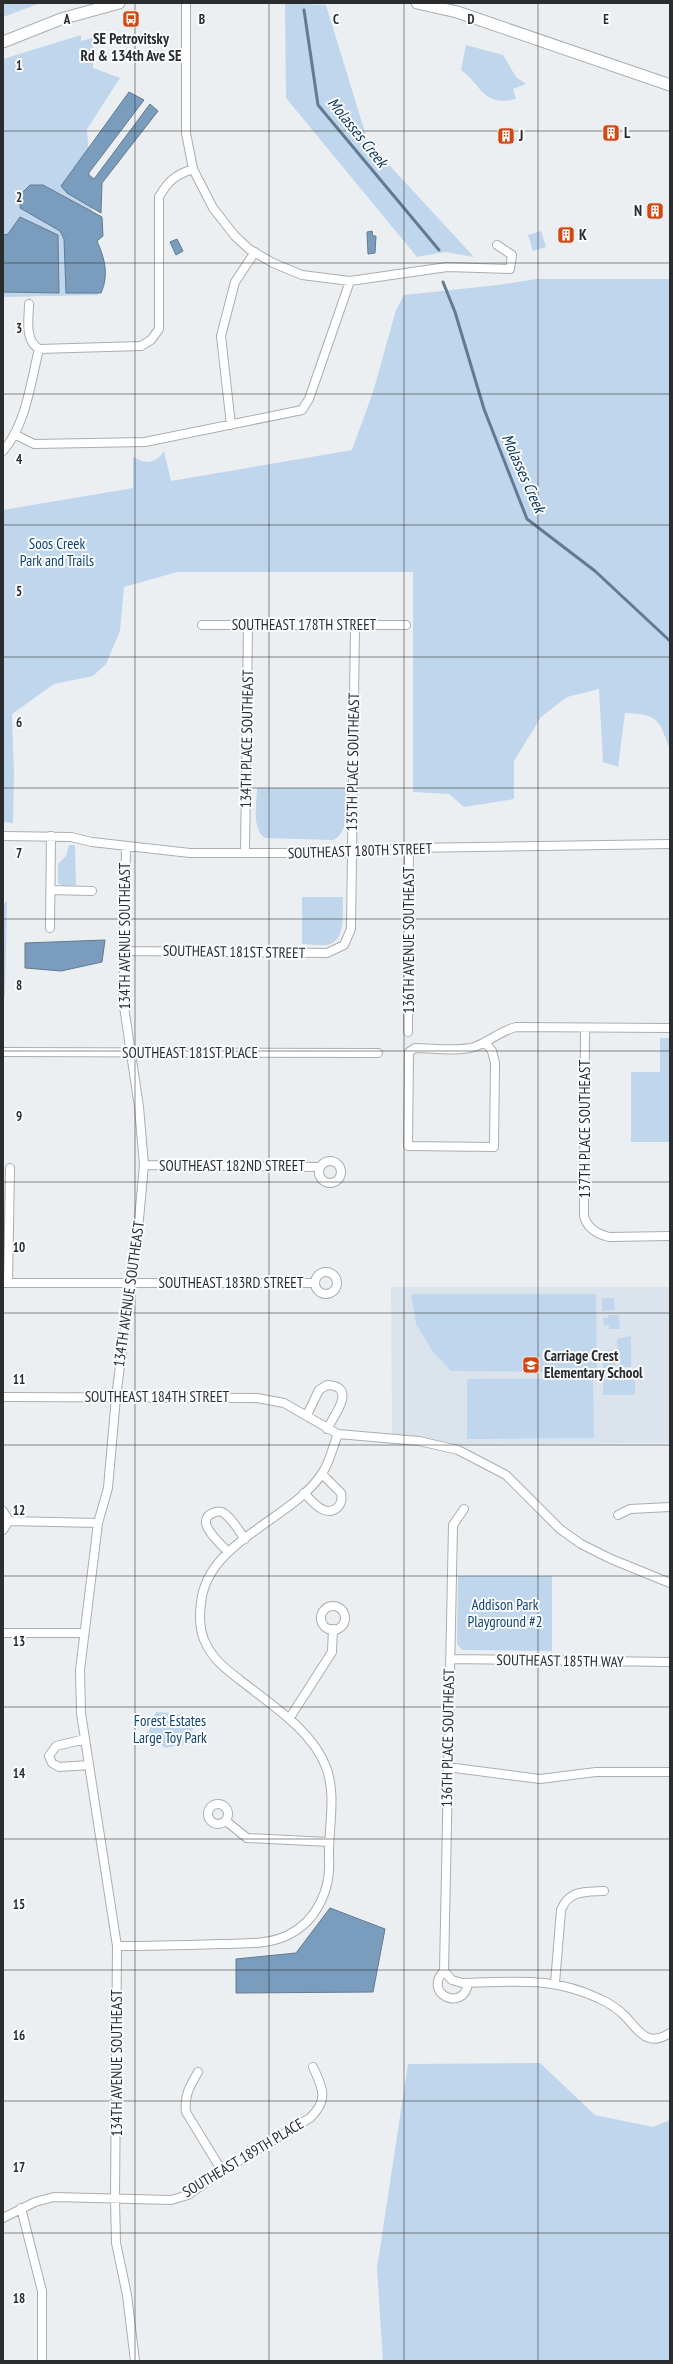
<svg xmlns="http://www.w3.org/2000/svg" width="673" height="2364" font-family="'PT Sans Narrow',sans-serif">
  <rect width="100%" height="100%" fill="#eceff2"/>
  <path fill="#dbe4ed" d="M 391,1287 L 670,1287 L 670,1443 L 392,1445 Z"/>
  <path fill="#bfd6ed" d="M 3,3 L 41,3 L 3,17 Z
    M 285,3 L 326,5 L 368,142 L 474,257 L 445,252 L 417,257 L 286,98 Z
    M 81,35 L 81,41 L 93,38 L 93,68 L 120,78 L 87,129 L 98,295 L 3,297 L 3,59 Z
    M 466,45 L 503,55 L 516,77 L 526,84 L 513,89 L 516,99 C 482,107 482,85 461,70 Z
    M 541,231 L 546,247 L 533,251 L 528,235 Z
    M 536,279 L 670,279 L 670,750 C 659,720 659,714 625,713 L 618,767 L 603,762 L 599,689 L 567,697 L 541,717 L 514,761 L 514,799 L 464,807 L 449,794 L 413,792 L 413,572 L 177,572 L 124,587 L 120,631 L 106,664 L 93,676 L 54,684 L 12,714 L 14,774 L 13,823 L 3,822 L 3,510 L 133,488 L 133,457 C 146,465 156,463 164,451 L 171,481 L 352,450 L 373,392 L 396,310 L 404,295 L 498,285 Z
    M 257,788 L 346,788 C 346,804 350,833 333,840 L 265,838 C 251,829 257,803 257,788 Z
    M 69,845 L 75,845 L 76,885 L 63,886 L 58,883 L 58,864 L 66,856 Z
    M 302,897 L 343,897 C 342,911 347,941 327,945 C 320,946 310,944 302,944 Z
    M 7,901 L 5,996 L 3,996 L 3,904 Z
    M 660,1038 L 670,1038 L 669,1142 L 631,1142 L 631,1072 L 660,1072 Z
    M 411,1294 L 596,1294 L 597,1372 L 451,1371 L 433,1352 L 416,1324 Z
    M 602,1298 L 614,1298 L 615,1310 L 602,1311 Z
    M 609,1315 L 619,1315 L 620,1329 L 609,1329 L 609,1325 L 604,1326 L 603,1318 L 608,1318 Z
    M 631,1336 L 631,1367 L 621,1367 L 620,1361 L 618,1361 L 617,1339 Z
    M 603,1350 L 614,1350 L 614,1363 L 616,1364 L 614,1368 L 603,1368 Z
    M 603,1376 L 635,1376 L 635,1395 L 603,1395 Z
    M 593,1378 L 594,1438 L 467,1439 L 467,1379 Z
    M 458,1576 L 552,1576 L 552,1651 L 462,1650 L 457,1644 Z
    M 156,1712 L 173,1713 L 194,1719 L 191,1743 L 165,1748 L 148,1733 Z
    M 540,2063 L 595,2115 L 653,2127 L 670,2120 L 670,2361 L 383,2361 L 377,2268 L 408,2064 Z"/>
  <path fill="#7a9cbd" stroke="#627a92" d="M 129,92 L 144,100 L 88,174 L 94,179 L 150,104 L 158,111 L 102,183 L 101,213 L 67,193 L 61,186 Z
    M 30,185 L 43,185 L 102,217 L 103,236 L 97,241 C 105,259 109,275 101,293 L 66,293 L 64,239 L 60,231 L 20,208 L 21,194 Z
    M 20,217 L 58,235 L 59,293 L 3,292 L 3,235 L 8,234 Z
    M 372,231 L 373,236 L 376,236 L 375,253 L 368,254 L 367,232 Z
    M 177,239 L 183,251 L 176,255 L 170,242 Z
    M 105,940 L 102,962 L 61,971 L 25,968 L 25,943 Z
    M 330,1908 L 385,1929 L 373,1992 L 236,1993 L 236,1959 L 296,1953 Z"/>
  <g fill="none" stroke-linecap="round" stroke-linejoin="round">
    <path stroke="#627a92" stroke-width="3" d="M 304,10 L 318,105 L 439,250
      M 443,282 L 455,312 L 484,409 L 527,519 L 595,571 L 670,641"/>
    <defs>
      <path id="street" d="M 186,3 L 186,133 L 193,169 L 213,208 L 235,236 L 249,249 L 273,263 L 302,275 L 350,281 L 447,267 L 510,269 L 512,255 L 497,245
        M 29,304 C 29,318 24,340 39,349
        M 39,349 L 141,346 L 151,340 L 159,329 L 159,197 C 168,181 175,175 193,169
        M 231,425 L 221,336 L 235,282 L 255,252
        M 14,434 L 34,444 L 145,442 L 302,410 L 309,399 L 350,281
        M 3,451 C 26,425 31,381 39,349
        M 202,625 L 406,625
        M 3,836 L 71,837 L 92,842 L 190,853 L 352,853 L 409,848 L 670,844
        M 126,847 L 123,1000 L 139,1107 L 144,1165 L 139,1219 L 116,1397 L 108,1488 L 98,1523 L 80,1670 L 81,1713 L 117,1946 L 115,2200 L 116,2243 L 127,2295 L 135,2361
        M 245,853 L 248,625
        M 51,890 L 92,891
        M 50,928 L 51,836
        M 123,951 L 327,953 L 344,945 L 351,929 L 355,625
        M 585,1028 L 584,1216 C 587,1228 597,1234 609,1237 L 670,1236
        M 408,1032 L 409,848
        M 485,1042 L 492,1051 L 495,1063 L 494,1147 L 408,1146 L 409,1052 L 415,1048 C 433,1048 456,1052 474,1047 C 489,1042 500,1031 516,1027 L 670,1028
        M 3,1052 L 378,1053
        M319 1172a11 11 0 1 1 22 0a11 11 0 1 1-22 0Z
        M 144,1165 L 320,1167
        M315 1283a11 11 0 1 1 22 0a11 11 0 1 1-22 0Z
        M 3,1283 L 315,1283
        M 8,1283 L 10,1168
        M 3,1397 L 257,1398 L 284,1403 L 338,1434 L 419,1441 L 458,1450 L 506,1475 L 560,1529 L 581,1544 L 611,1559 L 670,1583
        M 307,1415 L 319,1390 L 327,1385 C 358,1386 334,1416 327,1429
        M 304,1493 C 312,1501 325,1519 338,1507 C 342,1503 342,1498 341,1493 L 322,1474
        M 464,1509 L 453,1525 L 444,1971 L 452,1980 L 462,1983 C 513,1982 552,1976 600,1999 C 609,2003 618,2009 625,2016 C 639,2031 647,2048 670,2033
        M 3,1511 L 9,1521 L 3,1530
        M 618,1515 L 630,1509 L 670,1507
        M 9,1521 L 98,1523
        M 228,1552 C 221,1544 193,1521 213,1513 C 217,1511 222,1511 225,1514 C 233,1520 239,1531 245,1539
        M321 1618a12 12 0 1 1 24 0a12 12 0 1 1-24 0Z
        M 3,1633 L 83,1633
        M 450,1659 L 670,1662
        M 289,1719 L 332,1652 L 333,1629
        M 85,1739 L 56,1746 L 49,1756 L 52,1763 L 59,1767 L 89,1765
        M 447,1767 L 540,1779 L 596,1772 L 670,1772
        M208 1814a10 10 0 1 1 20 0a10 10 0 1 1-20 0Z
        M 226,1821 L 247,1838 L 329,1842
        M 117,1946 C 152,1946 187,1945 221,1944 C 243,1943 269,1945 288,1935 C 317,1921 331,1889 329,1859 C 328,1829 337,1795 326,1767 C 312,1730 270,1704 240,1680 C 227,1670 215,1661 207,1646 C 200,1634 199,1617 201,1603 C 207,1540 293,1520 323,1472 C 330,1461 333,1446 338,1434
        M 444,1971 C 422,1994 464,2013 468,1983
        M 555,1983 L 561,1910 C 569,1890 584,1892 604,1891
        M 198,2072 C 190,2086 184,2095 186,2112 L 222,2171
        M 21,2208 L 42,2291 L 42,2360
        M 3,2218 L 35,2202 L 54,2197 L 171,2200 L 188,2195 L 222,2171 L 310,2118 C 329,2100 323,2089 313,2067"/>
      <path id="secondary" d="M 417,3 L 457,12 L 670,85
        M 3,42 L 61,19 L 119,3"/>
    </defs>
    <use href="#street" stroke="#abaeb1" stroke-width="10"/>
    <use href="#secondary" stroke="#abaeb1" stroke-width="13"/>
    <use href="#street" stroke="#fff" stroke-width="8"/>
    <use href="#secondary" stroke="#fff" stroke-width="11"/>
  </g>
  <path fill="none" stroke="#2b2c2e" stroke-width="1" stroke-opacity="0.55" d="M 135,3 L 135,2361M 269,3 L 269,2361M 404,3 L 404,2361M 538,3 L 538,2361M 3,131 L 670,131M 3,263 L 670,263M 3,394 L 670,394M 3,525 L 670,525M 3,657 L 670,657M 3,788 L 670,788M 3,919 L 670,919M 3,1051 L 670,1051M 3,1182 L 670,1182M 3,1313 L 670,1313M 3,1445 L 670,1445M 3,1576 L 670,1576M 3,1707 L 670,1707M 3,1839 L 670,1839M 3,1970 L 670,1970M 3,2101 L 670,2101M 3,2233 L 670,2233"/>
  <defs>
    <symbol id="bus-square" viewBox="-11 -11 22 22"><rect x="-9" y="-9" width="18" height="18" rx="4" fill="#d04914" stroke="#fafcff"/><path d="M-5-6H5V4H4V6H2V4H-2V6H-4V4H-5ZM-3.5-4V0h7V-4ZM-3.5 1.2v1.5H-2V1.2ZM2 1.2v1.5H3.5V1.2Z" fill="#fff"/></symbol>
    <symbol id="building-square" viewBox="-11 -11 22 22"><rect x="-9" y="-9" width="18" height="18" rx="4" fill="#d04914" stroke="#fafcff"/><path d="M-4-6H4V6H1V3H-1V6H-4ZM-2.5-4.3h1.7v1.8h-1.7ZM.8-4.3h1.7v1.8H.8ZM-2.5-1h1.7V.8h-1.7ZM.8-1h1.7V.8H.8Z" fill="#fff"/></symbol>
    <symbol id="school-square" viewBox="-11 -11 22 22"><rect x="-9" y="-9" width="18" height="18" rx="4" fill="#d04914" stroke="#fafcff"/><path d="M0-5L7-2L0 1L-7-2ZM-4 1L0 2.5L4 1V4Q0 6-4 4Z" fill="#fff"/></symbol>
  </defs>
  <g fill-rule="evenodd">
    <use href="#bus-square" x="121" y="9" width="20" height="20"/>
    <use href="#building-square" x="601" y="123" width="20" height="20"/>
    <use href="#building-square" x="496" y="126" width="20" height="20"/>
    <use href="#building-square" x="645" y="201" width="20" height="20"/>
    <use href="#building-square" x="556" y="225" width="20" height="20"/>
    <use href="#school-square" x="521" y="1355" width="20" height="20"/>
  </g>
  <g text-anchor="middle" stroke-width="4" stroke-linejoin="round" paint-order="stroke">
    <g font-size="15" font-weight="bold" fill="#2b2c2e" stroke="#fafcff" text-anchor="start">
      <text x="131" y="44" text-anchor="middle">SE Petrovitsky<tspan x="131" dy="17">Rd &amp; 134th Ave SE</tspan></text>
      <text x="624" y="138">L</text>
      <text x="519" y="141">J</text>
      <text x="642" y="216" text-anchor="end">N</text>
      <text x="579" y="240">K</text>
      <text x="544" y="1361">Carriage Crest<tspan x="544" dy="17">Elementary School</tspan></text>
    </g>
    <g font-size="15" fill="#104571" stroke="#fafcff">
      <text x="57" y="549">Soos Creek<tspan x="57" dy="17">Park and Trails</tspan></text>
      <text x="505" y="1610">Addison Park<tspan x="505" dy="17">Playground #2</tspan></text>
      <text x="170" y="1726">Forest Estates<tspan x="170" dy="17">Large Toy Park</tspan></text>
    </g>
    <g font-size="15" fill="#2b2c2e" stroke="#fafcff">
      <text x="304" y="630">SOUTHEAST 178TH STREET</text>
      <text transform="translate(247 739) rotate(-89)" y="5">134TH PLACE SOUTHEAST</text>
      <text transform="translate(353 762) rotate(-89)" y="5">135TH PLACE SOUTHEAST</text>
      <text transform="translate(360 851) rotate(-2)" y="5">SOUTHEAST 180TH STREET</text>
      <text transform="translate(125 936) rotate(-90)" y="5">134TH AVENUE SOUTHEAST</text>
      <text transform="translate(409 940) rotate(-90)" y="5">136TH AVENUE SOUTHEAST</text>
      <text transform="translate(234 952) rotate(1)" y="5">SOUTHEAST 181ST STREET</text>
      <text x="190" y="1058">SOUTHEAST 181ST PLACE</text>
      <text transform="translate(585 1129) rotate(-90)" y="5">137TH PLACE SOUTHEAST</text>
      <text x="232" y="1171">SOUTHEAST 182ND STREET</text>
      <text x="231" y="1288">SOUTHEAST 183RD STREET</text>
      <text transform="translate(129 1294) rotate(-82)" y="5">134TH AVENUE SOUTHEAST</text>
      <text x="157" y="1402">SOUTHEAST 184TH STREET</text>
      <text transform="translate(560 1661) rotate(1)" y="5">SOUTHEAST 185TH WAY</text>
      <text transform="translate(448 1738) rotate(-89)" y="5">136TH PLACE SOUTHEAST</text>
      <text transform="translate(117 2063) rotate(-90)" y="5">134TH AVENUE SOUTHEAST</text>
      <text transform="translate(243 2158) rotate(-31)" y="5">SOUTHEAST 189TH PLACE</text>
    </g>
    <g font-size="16" font-style="italic" fill="#0c3355" stroke="#fafcff">
      <text transform="translate(358 132) rotate(51)" y="6">Molasses Creek</text>
      <text transform="translate(524 473) rotate(66)" y="6">Molasses Creek</text>
    </g>
  </g>
  <g font-size="13" text-anchor="middle" font-weight="bold" fill="#2b2c2e" stroke="#fafcff" stroke-width="4" stroke-linejoin="round" paint-order="stroke">
    <text x="67" y="24">A</text>
    <text x="202" y="24">B</text>
    <text x="336" y="24">C</text>
    <text x="471" y="24">D</text>
    <text x="606" y="24">E</text>
    <text x="19" y="70">1</text>
    <text x="19" y="202">2</text>
    <text x="19" y="333">3</text>
    <text x="19" y="464">4</text>
    <text x="19" y="596">5</text>
    <text x="19" y="727">6</text>
    <text x="19" y="858">7</text>
    <text x="19" y="990">8</text>
    <text x="19" y="1121">9</text>
    <text x="19" y="1252">10</text>
    <text x="19" y="1384">11</text>
    <text x="19" y="1515">12</text>
    <text x="19" y="1646">13</text>
    <text x="19" y="1778">14</text>
    <text x="19" y="1909">15</text>
    <text x="19" y="2040">16</text>
    <text x="19" y="2172">17</text>
    <text x="19" y="2303">18</text>
  </g>
  <rect width="673" height="2364" fill="none" stroke="#2b2c2e" stroke-width="8"/>
</svg>
